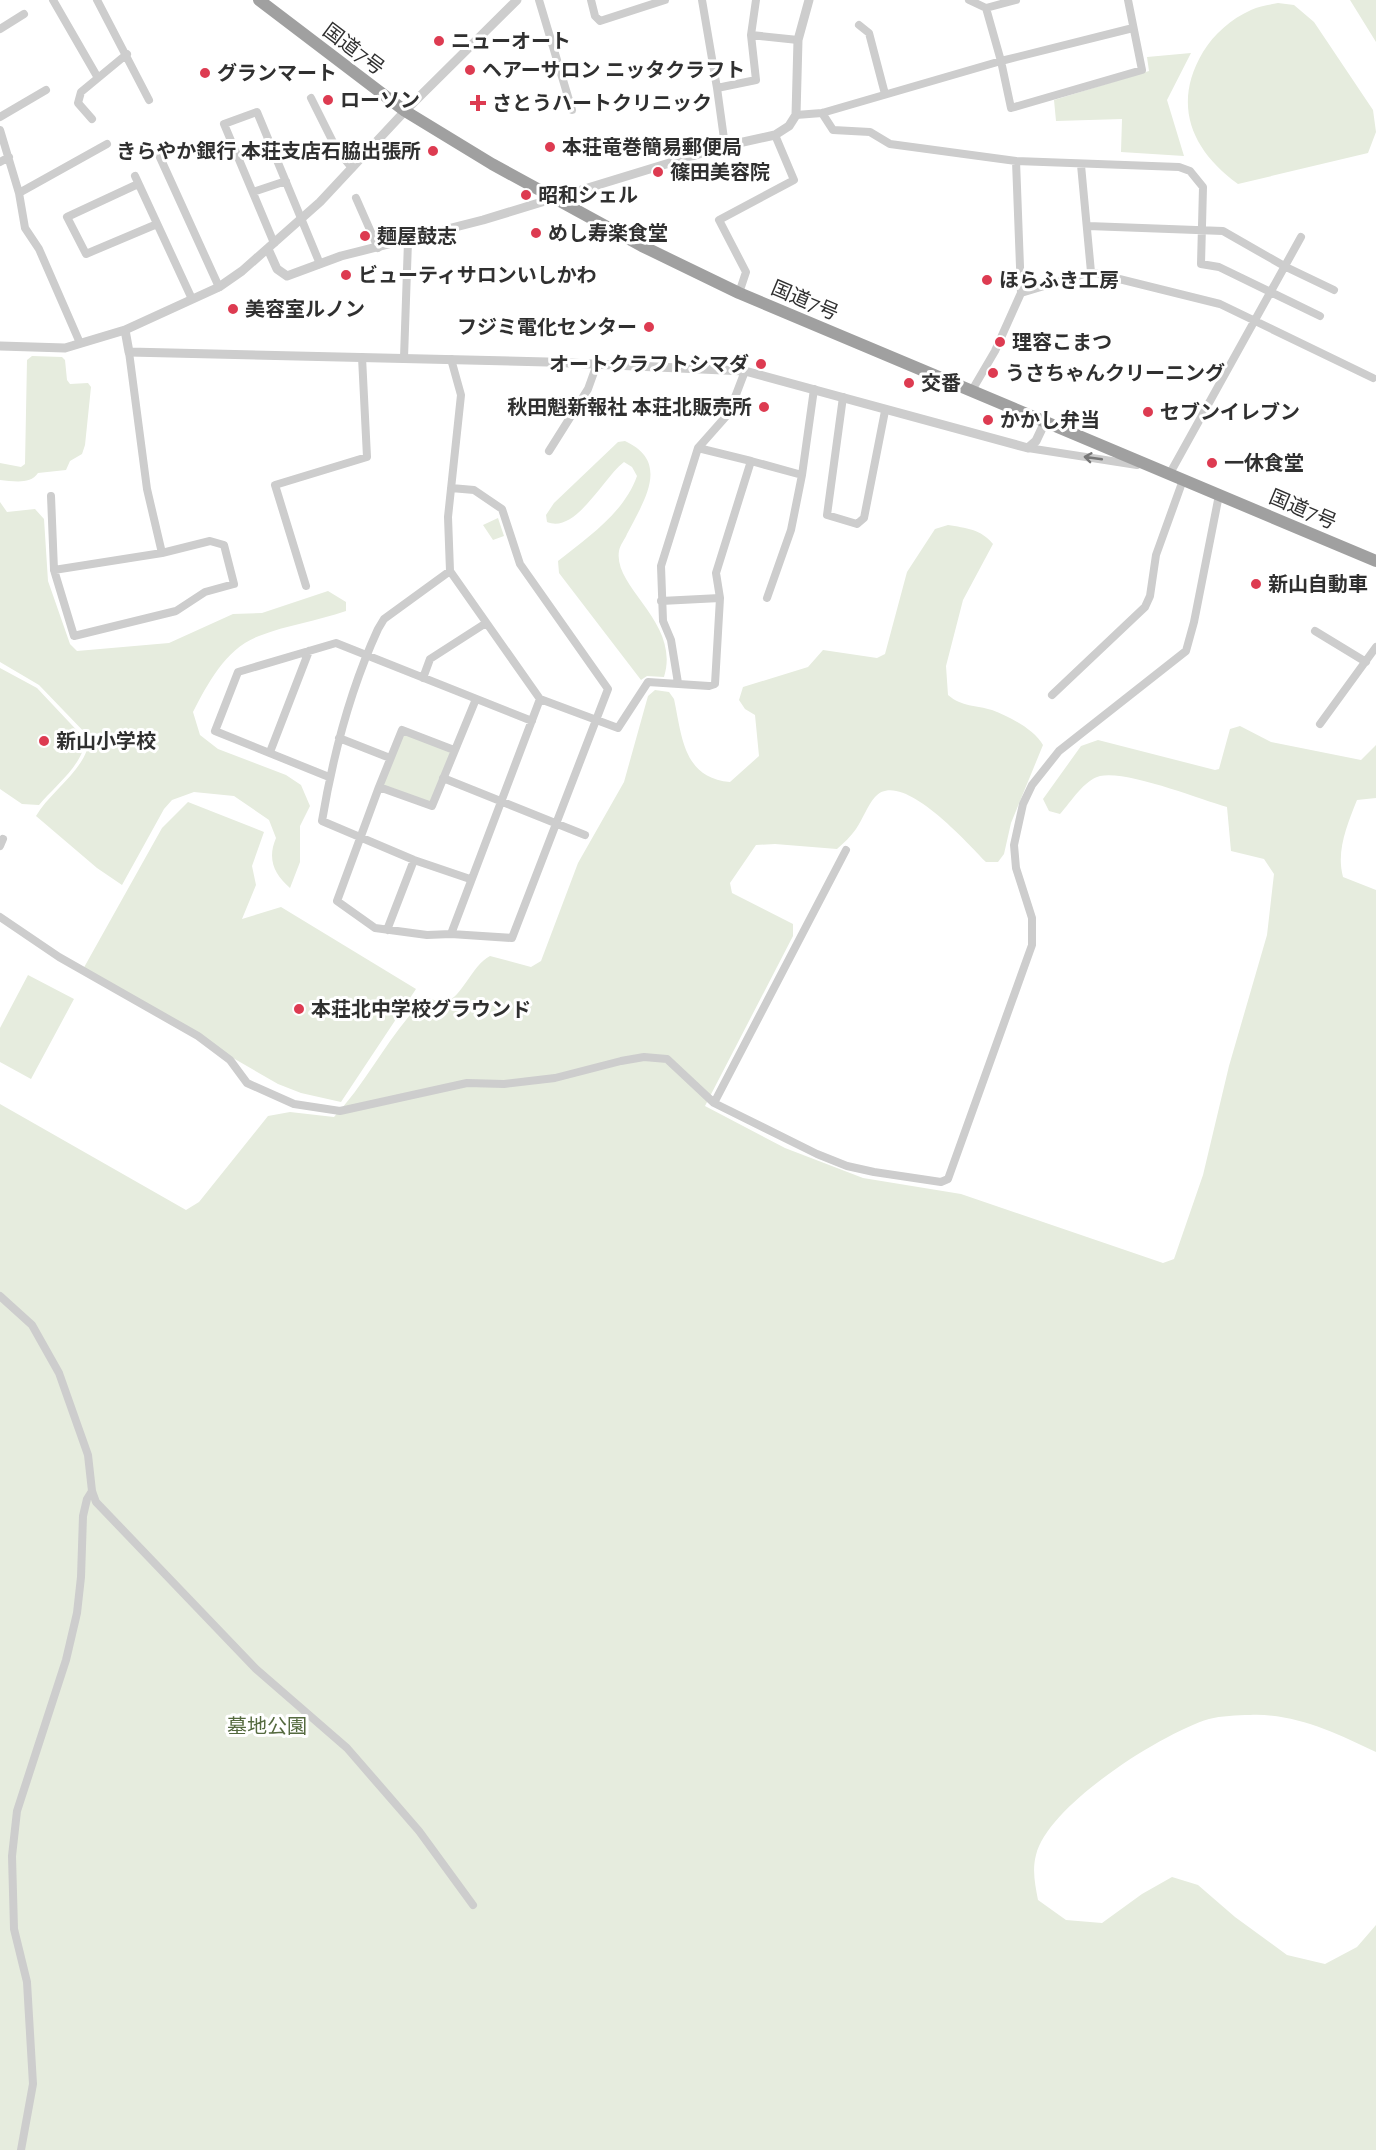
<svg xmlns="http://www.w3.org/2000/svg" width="1376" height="2150" font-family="Raleway,'Noto Sans JP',sans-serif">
  <rect width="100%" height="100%" fill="#fff"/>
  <path fill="#e6ecde" d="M 1350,0 L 1376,0 L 1376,42 Z
    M 1278,3 L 1294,5 L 1314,22 L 1373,110 L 1376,132 L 1368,153 L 1238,184 C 1191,150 1172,104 1203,52 C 1214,34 1231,19 1251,10 C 1259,6 1269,5 1278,3 Z
    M 1191,53 L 1167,100 L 1184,156 L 1121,152 L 1122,119 L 1056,121 L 1054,100 L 1149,71 L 1147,57 Z
    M 32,356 L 62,357 L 65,360 L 67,380 L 70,384 L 88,383 L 91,387 L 85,445 L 82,454 L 70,461 L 66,470 L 38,473 C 30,485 13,481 0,480 L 0,463 L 21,467 L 25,464 L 27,360 Z
    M 625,441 C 671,462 644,501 627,534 C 625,539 620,545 619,551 C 613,588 681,622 664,677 L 647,676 L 641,680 L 559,573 L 558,561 C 588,537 624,513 637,476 L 632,467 L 624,462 C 602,479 576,534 547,522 L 546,515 L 554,503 L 618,442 Z
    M 0,502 L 7,512 L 35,509 L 44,519 L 48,581 L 70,644 L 77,651 L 169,643 L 233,614 L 262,613 L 328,591 L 346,602 L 346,611 C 317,621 287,625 259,636 C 226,648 208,683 193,712 L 200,735 L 218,749 L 286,775 L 301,785 L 310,806 L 300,826 L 300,862 L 290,888 C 274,874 267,859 276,838 L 269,820 L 234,796 L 194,792 L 172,800 L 164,809 L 122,885 L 97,868 L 36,816 C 50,791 90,767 89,737 L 39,685 L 0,662 Z
    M 498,518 L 504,536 L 493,540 L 483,525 Z
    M 948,525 C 966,528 981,529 993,544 L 963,600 L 946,666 L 948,695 C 962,707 976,705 992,710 C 1010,717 1034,729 1043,745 L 1011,823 L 1004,854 L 998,862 L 986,862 C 969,845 901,767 875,797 C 867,806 863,819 856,829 C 851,836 844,843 837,849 L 775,844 L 756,845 L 730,883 L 732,893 L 793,924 L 793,936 L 705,1106 L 785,1148 L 863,1178 L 961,1194 L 1163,1263 L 1174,1259 L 1203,1175 L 1229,1066 L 1267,935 L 1274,874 L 1264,859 L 1231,851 L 1227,807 C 1199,799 1127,770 1100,776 C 1084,780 1071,802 1060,814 L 1049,811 L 1043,799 L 1081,746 L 1098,740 L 1215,770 L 1219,769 L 1230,729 L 1240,726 L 1271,742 L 1361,760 L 1376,745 L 1376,798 L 1357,800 C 1347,825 1336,851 1343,877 L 1376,890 L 1376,1752 C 1336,1733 1295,1713 1250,1715 C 1237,1715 1221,1716 1209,1719 C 1162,1733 1048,1805 1036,1855 C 1032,1870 1035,1884 1038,1900 L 1066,1920 L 1102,1923 L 1142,1894 L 1172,1877 L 1198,1885 L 1235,1917 L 1287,1955 L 1325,1964 L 1357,1947 L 1376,1925 L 1376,2150 L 0,2150 L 0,1104 L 186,1210 L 199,1202 L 268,1116 L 290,1112 L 334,1117 C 369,1080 390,1032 426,998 C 432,999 440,1002 446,1001 C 461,999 472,965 490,956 L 531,967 L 541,961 L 578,863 L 624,782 L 648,696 L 655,690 L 669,692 L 674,699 C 682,736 683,778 730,782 L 759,756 L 755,715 L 745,709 L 739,700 L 743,687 L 808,667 L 823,650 L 877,658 L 885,654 L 907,572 L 935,529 Z
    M 0,668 L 37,688 L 85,739 C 85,763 54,787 39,805 L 22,804 L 0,789 Z
    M 402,730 L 454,750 L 432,806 L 379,787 Z
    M 188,802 L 264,832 L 252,866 L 256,885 L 242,919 L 281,907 L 416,989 L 341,1102 L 301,1093 L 278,1084 L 82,971 L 162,828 Z
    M 28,975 L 74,999 L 31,1079 L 0,1062 L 0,1028 Z"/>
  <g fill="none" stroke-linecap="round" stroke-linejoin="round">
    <path stroke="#cdcdcd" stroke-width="8" d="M 53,0 L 98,78
      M 97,0 L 149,100
      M 539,0 L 572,110
      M 591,0 L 595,16 L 600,21 L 665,0
      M 702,0 L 717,88 L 756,80 L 751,35 L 756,0
      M 969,0 L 986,8 L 1016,0
      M 986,8 L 1001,61 L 1011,108 L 1142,70 L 1128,0
      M 859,25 L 869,33 L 885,94
      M 0,29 L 24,14
      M 751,35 L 798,40
      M 717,88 L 725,146
      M 311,98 L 337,150 L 352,168
      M 822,113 L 833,130 L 870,132 L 890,144 L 1016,161 L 1179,167 L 1190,171 L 1203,187 L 1201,264 L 1219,267 L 1320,316
      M 796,115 L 822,113 L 1001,61 L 1133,28
      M 0,117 L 46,90
      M 92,119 L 78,103 L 81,92 L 127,54
      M 0,130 L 19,193 L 25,228 L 39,249 L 80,343
      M 158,153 L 219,287
      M 0,162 L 9,157
      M 1081,165 L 1091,272
      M 135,176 L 192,299
      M 138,184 L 67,217 L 86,254 L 157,224
      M 253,192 L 286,181
      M 19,193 L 107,144
      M 356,198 L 378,248
      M 1088,226 L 1223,231 L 1286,267 L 1334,290
      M 274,243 L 224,124 L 257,112 L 320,264
      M 739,293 L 746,272 L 719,220 L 794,180 L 775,135
      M 1021,293 L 1091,272 L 1220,304 L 1373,378
      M 129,352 L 147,489 L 162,553
      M 404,358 L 408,241
      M 451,359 L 461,395 L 448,517 L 450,571 L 540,699 L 618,728 L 648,682 L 709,686 L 715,684 L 720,598 L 716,573 L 751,461 L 802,475 L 814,389
      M 971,392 L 995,351 L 1021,293 L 1016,161
      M 843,397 L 827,515 L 857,524 L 864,518 L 885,411
      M 698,448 L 751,461
      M 1028,448 L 1137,465
      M 549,451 L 588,389 L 597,364
      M 1169,475 L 1301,237
      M 451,488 L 474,490 L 502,509 L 520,564 L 608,689 L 512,938 L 451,934
      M 51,496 L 54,570
      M 210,541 L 224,545 L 234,584 L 205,592 L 176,611 L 74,636 L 54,570 L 162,553 Z
      M 450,571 L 384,619 L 378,629 C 350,690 333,755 322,821 L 414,860 L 470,879
      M 306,586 L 275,485 L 367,457 L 362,357
      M 767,598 L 791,530 L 802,475
      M 661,601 L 720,598
      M 1315,631 L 1366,662
      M 423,678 L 430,659 L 486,623
      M 678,683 L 671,640 L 663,621 L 661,566 L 698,448 L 729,413 L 745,371
      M 1052,695 L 1145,607 L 1150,596 L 1156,555 L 1183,480
      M 476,699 L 432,806 L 379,787 L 337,901 L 375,928 L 427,935 L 451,934 L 540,699
      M 1320,724 L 1376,647
      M 339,738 L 390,758
      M 270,752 L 309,651
      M 329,777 L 215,731 L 238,672 L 336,643 L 532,721
      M 443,778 L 585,835
      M 379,787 L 402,730 L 454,750
      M 0,846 L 3,839
      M 0,917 L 59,957 L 198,1036 L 230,1060 L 247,1083 L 294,1104 L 340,1111 L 467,1083 L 504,1084 L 555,1078 L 621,1061 L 644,1057 L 667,1059 L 714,1103 L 817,1154 L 847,1166 L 874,1172 L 941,1182 L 948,1179 L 1032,945 L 1032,918 L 1016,868 L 1014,845 L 1023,804 L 1032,785 L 1059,751 L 1186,651 L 1194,622 L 1219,495
      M 387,930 L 414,860
      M 714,1103 L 846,850
      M 0,1296 L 32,1325 L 59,1373 L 88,1455 L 92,1491 L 96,1502 L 256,1669 L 347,1748 L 419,1831 L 473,1905
      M 21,2150 L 33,2084 L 27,1982 L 14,1929 L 12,1856 L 17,1811 L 66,1660 L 77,1613 L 81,1577 L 83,1516 L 87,1499 L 92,1491"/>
    <path stroke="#cdcdcd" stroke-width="9" d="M 268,249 L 277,269 L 287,276 L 341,256 L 483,220 L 725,146 L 775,135 L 789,126 L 796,115 L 798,40 L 809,0
      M 125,330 L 129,352 L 547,362 L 745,371 L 1028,448 L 1036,441 L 1045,422
      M 0,346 L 65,348 L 125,330 L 219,287 L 242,271 L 320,202 L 405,111 L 517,0"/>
    <path stroke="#a0a0a0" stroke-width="12" d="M 259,0 L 405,111 L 492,164 L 642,246 L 739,293 L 1376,561"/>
  </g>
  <defs><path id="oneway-shaft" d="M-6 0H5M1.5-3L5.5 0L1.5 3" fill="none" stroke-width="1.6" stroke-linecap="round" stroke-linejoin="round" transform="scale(1.5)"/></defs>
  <use stroke="#777" href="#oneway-shaft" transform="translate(1093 458) rotate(-172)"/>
  <g fill="#dd3b51" stroke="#fff" stroke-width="2">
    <circle cx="439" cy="41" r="6"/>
    <circle cx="470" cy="70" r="6"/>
    <circle cx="205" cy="73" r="6"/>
    <circle cx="328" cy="100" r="6"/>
    <path d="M475 94h6v6h6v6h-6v6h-6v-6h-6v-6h6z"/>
    <circle cx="550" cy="147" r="6"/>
    <circle cx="433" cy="151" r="6"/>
    <circle cx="658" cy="172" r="6"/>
    <circle cx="526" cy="195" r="6"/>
    <circle cx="536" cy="233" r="6"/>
    <circle cx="365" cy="236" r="6"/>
    <circle cx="346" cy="275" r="6"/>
    <circle cx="987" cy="280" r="6"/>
    <circle cx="233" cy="309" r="6"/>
    <circle cx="649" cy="327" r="6"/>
    <circle cx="1000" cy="342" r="6"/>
    <circle cx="761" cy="364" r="6"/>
    <circle cx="993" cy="373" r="6"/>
    <circle cx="909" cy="383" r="6"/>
    <circle cx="764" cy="407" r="6"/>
    <circle cx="1148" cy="412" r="6"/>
    <circle cx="988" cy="420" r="6"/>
    <circle cx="1212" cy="463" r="6"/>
    <circle cx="1256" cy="584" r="6"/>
    <circle cx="44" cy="741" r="6"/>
    <circle cx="299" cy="1009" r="6"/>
  </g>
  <g text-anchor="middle" stroke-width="6" stroke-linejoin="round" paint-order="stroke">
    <g font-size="20" font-weight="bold" fill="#303030" stroke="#fff" text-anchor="start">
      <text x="451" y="48">ニューオート</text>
      <text x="482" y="77">ヘアーサロン ニッタクラフト</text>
      <text x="217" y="80">グランマート</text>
      <text x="340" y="107">ローソン</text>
      <text x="492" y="110">さとうハートクリニック</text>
      <text x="562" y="154">本荘竜巻簡易郵便局</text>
      <text x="421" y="158" text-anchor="end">きらやか銀行 本荘支店石脇出張所</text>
      <text x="670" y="179">篠田美容院</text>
      <text x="538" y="202">昭和シェル</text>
      <text x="548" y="240">めし寿楽食堂</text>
      <text x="377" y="243">麺屋鼓志</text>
      <text x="358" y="282">ビューティサロンいしかわ</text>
      <text x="999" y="287">ほらふき工房</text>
      <text x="245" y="316">美容室ルノン</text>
      <text x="637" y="334" text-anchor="end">フジミ電化センター</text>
      <text x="1012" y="349">理容こまつ</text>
      <text x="749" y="371" text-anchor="end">オートクラフトシマダ</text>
      <text x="1005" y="380">うさちゃんクリーニング</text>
      <text x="921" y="390">交番</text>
      <text x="752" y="414" text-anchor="end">秋田魁新報社 本荘北販売所</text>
      <text x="1160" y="419">セブンイレブン</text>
      <text x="1000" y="427">かかし弁当</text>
      <text x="1224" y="470">一休食堂</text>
      <text x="1268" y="591">新山自動車</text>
      <text x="56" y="748">新山小学校</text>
      <text x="311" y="1016">本荘北中学校グラウンド</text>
    </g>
    <g font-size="20" fill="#303030" stroke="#fff">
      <text transform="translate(354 49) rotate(37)" y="7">国道7号</text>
      <text transform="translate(805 300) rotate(23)" y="7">国道7号</text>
      <text transform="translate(1303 509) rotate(23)" y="7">国道7号</text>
    </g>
    <g font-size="20" fill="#556a3f" stroke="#fff">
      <text x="267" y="1733">墓地公園</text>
    </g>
  </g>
</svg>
